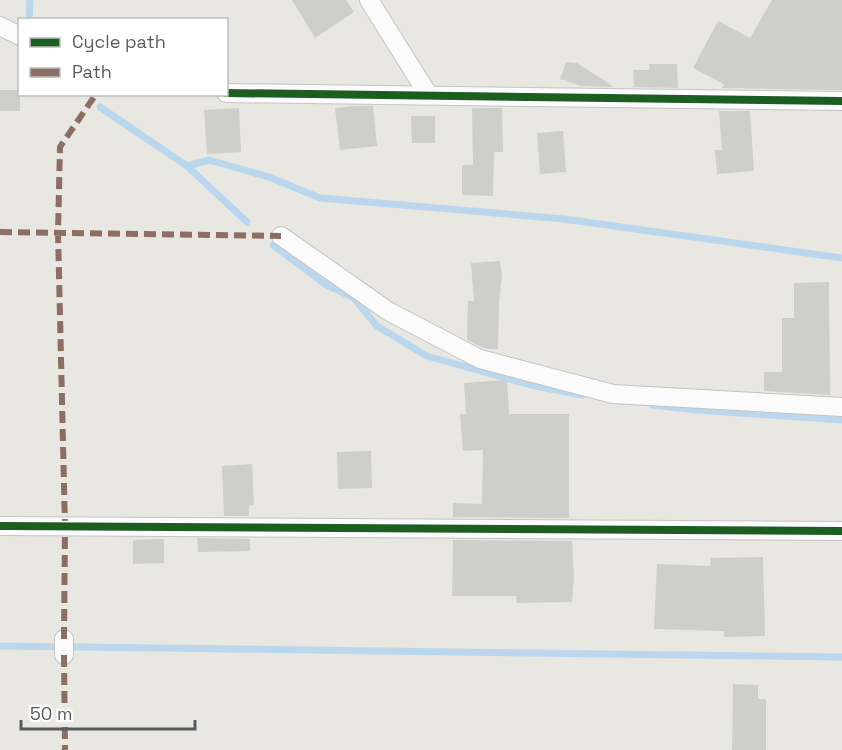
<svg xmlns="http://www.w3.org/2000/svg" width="842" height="750" font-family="'Space Grotesk',sans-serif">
  <rect width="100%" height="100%" fill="#e8e7e2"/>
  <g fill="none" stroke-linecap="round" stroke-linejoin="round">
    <path stroke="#bad7ee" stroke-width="7" d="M 29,20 L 30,0
      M 100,107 L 187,166 L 247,222
      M 187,166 L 209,160 L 269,177 L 320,198 L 564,219 L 842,258
      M 273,245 L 325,284 L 354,298 L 377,326 L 427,356 L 535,386 L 582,395
      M 652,405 L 697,410 L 842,420
      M 0,646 L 842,657"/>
  </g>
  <path fill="#cececb" d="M 292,0 L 346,0 L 354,12 L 315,38 Z
    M 772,0 L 842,0 L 842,90 L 722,88 L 724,84 L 693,68 L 718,21 L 750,38 Z
    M 566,62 L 577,63 L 614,87 L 581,86 L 560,79 Z
    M 649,64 L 677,64 L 678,88 L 634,87 L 633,70 L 649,70 Z
    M 0,90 L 20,90 L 20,111 L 0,111 Z
    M 354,106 L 373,106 L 377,146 L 340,150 L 335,108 Z
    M 239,108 L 241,152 L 207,154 L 204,110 Z
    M 472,108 L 502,108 L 503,152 L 494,152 L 493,196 L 462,195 L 462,165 L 473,165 Z
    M 719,111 L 750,111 L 754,171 L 717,174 L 715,150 L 722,150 Z
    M 411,116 L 435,116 L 435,143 L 412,143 Z
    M 563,131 L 566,172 L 540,174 L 537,133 Z
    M 500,261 L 502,275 L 499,302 L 498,349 L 486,349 L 467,340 L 468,301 L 474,301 L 471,263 Z
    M 829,282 L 830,395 L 764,391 L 764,372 L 782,372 L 782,318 L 794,318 L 794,283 Z
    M 507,380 L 509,414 L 569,414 L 569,518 L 453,517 L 453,503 L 482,504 L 483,450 L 463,451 L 460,414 L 466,414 L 464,383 Z
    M 371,451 L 372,488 L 338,489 L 337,452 Z
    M 252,464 L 254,505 L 249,506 L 249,516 L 224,516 L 222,466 Z
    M 197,538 L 250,539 L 250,551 L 198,552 Z
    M 164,539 L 164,563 L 133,564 L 133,540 Z
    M 453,540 L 572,541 L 574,577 L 572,602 L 517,603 L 516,596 L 452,596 Z
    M 763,557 L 765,636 L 724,637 L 724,631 L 654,629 L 657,564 L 711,566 L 710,558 Z
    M 733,684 L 758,685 L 758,699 L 766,699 L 766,750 L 732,750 Z"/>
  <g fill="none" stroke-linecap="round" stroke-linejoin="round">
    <defs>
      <path id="minor" d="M 369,0 L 429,96
        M 0,26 L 20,36
        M 226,93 L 842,101
        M 281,236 L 388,311 L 480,359 L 613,394 L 842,407
        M 0,526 L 842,531
        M 64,655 L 64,639"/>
    </defs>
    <use href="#minor" stroke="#c4c4c3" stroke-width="20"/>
    <use href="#minor" stroke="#fcfbfb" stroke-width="18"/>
    <path stroke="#8d6e63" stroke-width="6" stroke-dasharray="12 6" stroke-linecap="butt" d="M 0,232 L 281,236
      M 64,639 L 65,527 L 58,232 L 60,147 L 96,94
      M 64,655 L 65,750"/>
    <defs>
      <path id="cycleway" d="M 226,93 L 842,101
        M 0,526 L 842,531"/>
    </defs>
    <use href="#cycleway" stroke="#fff" stroke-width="11"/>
    <use href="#cycleway" stroke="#1b5e20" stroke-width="8"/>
  </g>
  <rect x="18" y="18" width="210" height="78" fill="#ffffff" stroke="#bdbebf" stroke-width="1.5"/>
  <rect x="30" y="38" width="30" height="9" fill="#1b5e20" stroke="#bdbebf" stroke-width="1.5"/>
  <text x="72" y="48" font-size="18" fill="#595c5f">Cycle path</text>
  <rect x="30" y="68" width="30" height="9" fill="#8d6e63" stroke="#bdbebf" stroke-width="1.5"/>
  <text x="72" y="78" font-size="18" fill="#595c5f">Path</text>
  <path d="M21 720v9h174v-9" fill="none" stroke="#595c5f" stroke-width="3"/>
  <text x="30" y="720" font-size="18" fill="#595c5f" stroke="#ffffff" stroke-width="4.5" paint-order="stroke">50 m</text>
</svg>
